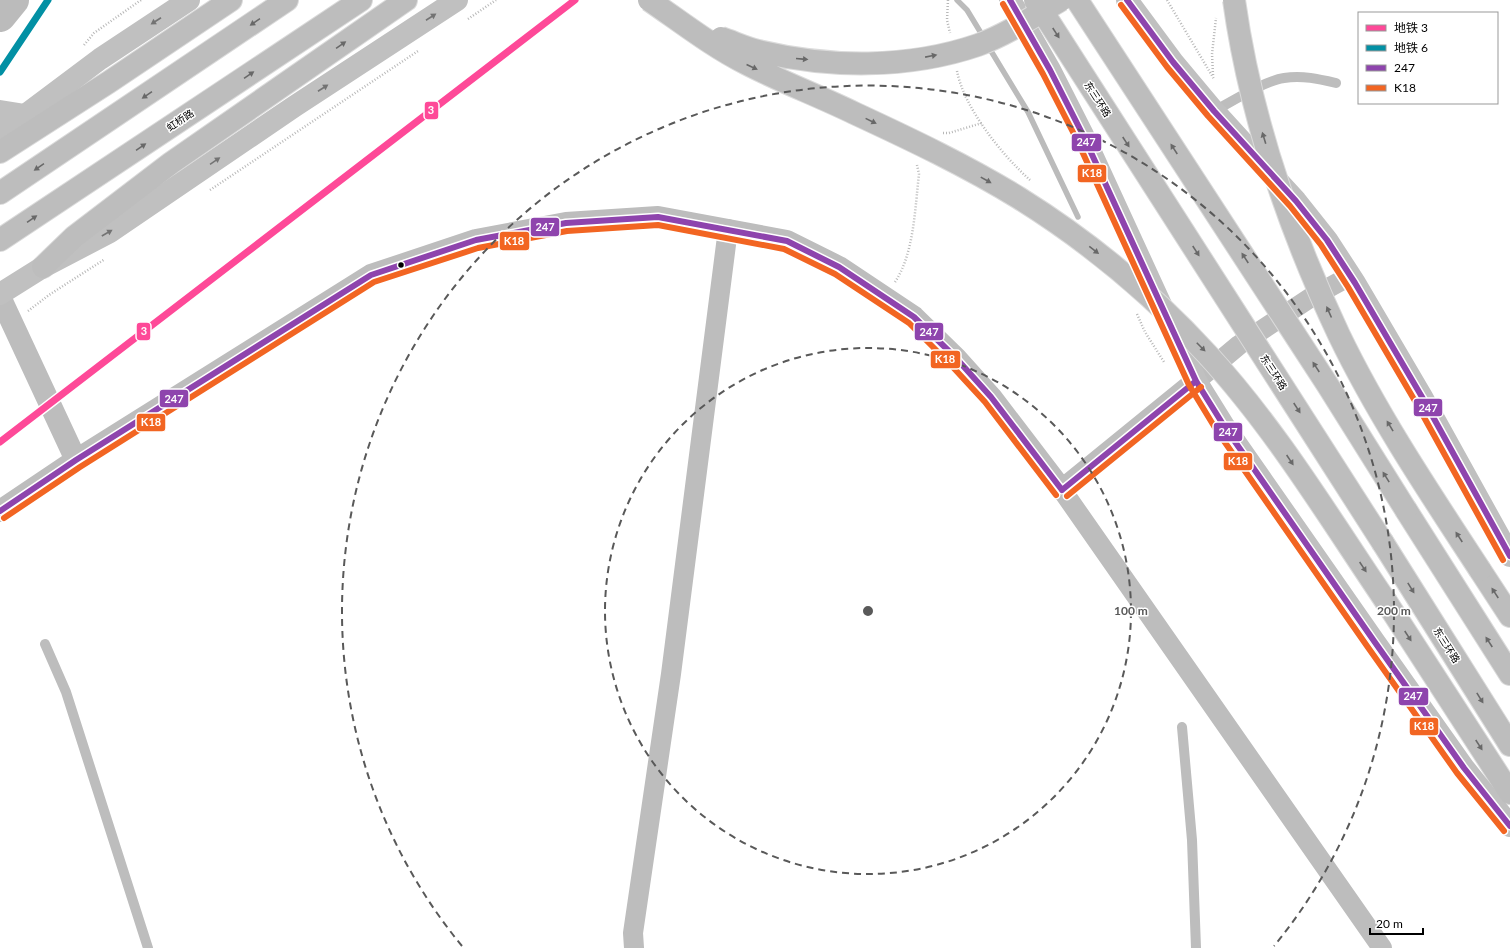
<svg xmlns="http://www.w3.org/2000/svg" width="1510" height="948" font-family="Lato,'Noto Sans SC',sans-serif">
  <rect width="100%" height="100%" fill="#fff"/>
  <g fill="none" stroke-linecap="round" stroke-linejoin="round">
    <path stroke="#bbb" stroke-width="5.5" d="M 957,0 L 967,10 L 984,38
      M 988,46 L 1028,112 L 1078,217"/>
    <path stroke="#bbb" stroke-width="32" d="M 0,16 L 13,0"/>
    <defs>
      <path id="trunk" d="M 0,152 L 109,82 L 231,0
        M 0,193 L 287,0
        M 0,240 L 361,0
        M 43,267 L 74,237 L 171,163 L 406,0
        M 1406,510 L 1510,674
        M 1383,543 L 1510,745
        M 1480,570 L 1510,616
        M 1387,603 L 1510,793"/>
    </defs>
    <use href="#trunk" stroke="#dbdbdb" stroke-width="24"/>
    <path stroke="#b8b8b8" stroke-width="2.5" stroke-dasharray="1 2" stroke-linecap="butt" d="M 948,0 L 947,20 L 950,33
      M 1167,0 L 1214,79
      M 468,19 L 496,0
      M 84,45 L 94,33 L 141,0
      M 957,71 C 964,108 1002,155 1030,180
      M 1213,75 L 1212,54 L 1216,18
      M 943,133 L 949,133 L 982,123
      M 210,190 L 418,51
      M 895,282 C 914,254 915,208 919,174 L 917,165
      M 28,311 L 49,295 L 105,259
      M 1137,314 L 1145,332 L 1164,362"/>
    <path stroke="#bdbdbd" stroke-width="10" d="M 1214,111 C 1233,101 1264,81 1284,78 C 1302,75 1319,79 1336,83
      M 45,644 L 66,692 L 148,948
      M 1182,727 L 1192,840 L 1196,948"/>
    <path stroke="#bdbdbd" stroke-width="20" d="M 1196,381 L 1239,345 L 1310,298 L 1350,276
      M 1062,490 L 1382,948
      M 634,948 L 633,933 L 671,674 L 728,229"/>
    <path stroke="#bdbdbd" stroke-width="22" d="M 0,297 L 76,460
      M 0,511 L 76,460 L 371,275 L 476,240 L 566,223 L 658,217 L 787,241 L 839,267 L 914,317 L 956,358 L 991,397 L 1062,490 L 1196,381"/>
    <path stroke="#c0c0c0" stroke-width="22" d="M 1010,0 L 1050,70 L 1083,135 L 1196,381 L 1224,426 L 1374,641 L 1464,768 L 1510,826
      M 1127,0 L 1173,62 L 1214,111 L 1296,201 L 1327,240 L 1355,283 L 1422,397 L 1510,556
      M 0,111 L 25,115 L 34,112
      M 0,134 L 100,59 L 189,0
      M 0,294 L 43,267 L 110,232 L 295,106 L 457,0"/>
    <use href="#trunk" stroke="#bdbdbd" stroke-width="22"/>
    <defs>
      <path id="trunk-bridge" d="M 649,0 C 681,22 713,47 747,64 C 782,82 819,96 854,113 C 910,139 967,166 1019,198 C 1088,241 1152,294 1207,354 C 1276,429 1330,519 1387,603
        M 1035,0 L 1383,543
        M 1077,0 L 1327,384 L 1406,510
        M 1234,0 C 1250,116 1289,229 1339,335 C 1378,416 1431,495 1480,570
        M 721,38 C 733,42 746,48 758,51 C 829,68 908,69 978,45 C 1008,34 1034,16 1061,0"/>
    </defs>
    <use href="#trunk-bridge" stroke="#dbdbdb" stroke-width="24" stroke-linecap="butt"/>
    <use href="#trunk-bridge" stroke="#bdbdbd" stroke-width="22"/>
    <defs>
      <path id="bus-1" d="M 1010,0 L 1050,70 L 1083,135 L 1196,381 L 1224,426 L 1374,641 L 1464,768 L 1510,826
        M 1127,0 L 1173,62 L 1214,111 L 1296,201 L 1327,240 L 1355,283 L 1422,397 L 1510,556
        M 1062,490 L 1196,381
        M 0,511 L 76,460 L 371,275 L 476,240 L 566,223 L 658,217 L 787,241 L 839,267 L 914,317 L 956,358 L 991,397 L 1062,490"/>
      <path id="bus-2" d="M 1003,4 L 1043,74 L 1076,138 L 1189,385 L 1217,431 L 1367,646 L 1457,773 L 1504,831
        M 1121,5 L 1167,67 L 1208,116 L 1290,206 L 1321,245 L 1348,287 L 1415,401 L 1503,560
        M 1067,496 L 1201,387
        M 4,518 L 80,467 L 374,282 L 478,248 L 567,231 L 658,225 L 784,249 L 835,274 L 909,323 L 950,364 L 985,402 L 1056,495"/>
    </defs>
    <use href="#bus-1" stroke="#fff" stroke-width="9"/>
    <use href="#bus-2" stroke="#fff" stroke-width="9"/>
    <use href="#bus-1" stroke="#8e44ad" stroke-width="6"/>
    <use href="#bus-2" stroke="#f26522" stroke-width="6"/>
    <defs>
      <path id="metro-1" d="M 0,442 L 575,0"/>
      <path id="metro-2" d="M 0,72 L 48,0"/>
    </defs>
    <use href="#metro-1" stroke="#fff" stroke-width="10"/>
    <use href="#metro-2" stroke="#fff" stroke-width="10"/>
    <use href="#metro-1" stroke="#fe4998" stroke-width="7"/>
    <use href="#metro-2" stroke="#0290a4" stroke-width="7"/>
  </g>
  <defs><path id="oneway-solid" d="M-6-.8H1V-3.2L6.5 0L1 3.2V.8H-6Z"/></defs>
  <g fill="#737373">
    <use href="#oneway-solid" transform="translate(431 17) rotate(-33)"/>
    <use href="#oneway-solid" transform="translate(156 21) rotate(147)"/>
    <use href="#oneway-solid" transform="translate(323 88) rotate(-33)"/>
    <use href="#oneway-solid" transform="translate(215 161) rotate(-34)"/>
    <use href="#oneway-solid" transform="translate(107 233) rotate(-30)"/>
  </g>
  <g fill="#686868">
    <use href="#oneway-solid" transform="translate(255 22) rotate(146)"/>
    <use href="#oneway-solid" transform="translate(1056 33) rotate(57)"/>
    <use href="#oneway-solid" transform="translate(341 45) rotate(-35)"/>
    <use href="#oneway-solid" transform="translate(931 56) rotate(-11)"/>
    <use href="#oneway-solid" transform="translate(802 59) rotate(5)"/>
    <use href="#oneway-solid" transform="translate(752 67) rotate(25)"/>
    <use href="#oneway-solid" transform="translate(249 75) rotate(-34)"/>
    <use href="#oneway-solid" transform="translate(147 95) rotate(146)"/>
    <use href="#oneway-solid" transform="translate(871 121) rotate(26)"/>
    <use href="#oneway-solid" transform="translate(1264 138) rotate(-107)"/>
    <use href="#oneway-solid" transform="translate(1126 142) rotate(57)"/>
    <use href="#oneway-solid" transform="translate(141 147) rotate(-34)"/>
    <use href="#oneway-solid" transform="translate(1174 149) rotate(-123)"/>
    <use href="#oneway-solid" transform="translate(39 167) rotate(146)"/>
    <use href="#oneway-solid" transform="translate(986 180) rotate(29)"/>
    <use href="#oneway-solid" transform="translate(32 219) rotate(-34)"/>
    <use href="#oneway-solid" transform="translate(1094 250) rotate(38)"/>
    <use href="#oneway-solid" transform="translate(1196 251) rotate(57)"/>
    <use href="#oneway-solid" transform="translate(1245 258) rotate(-123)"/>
    <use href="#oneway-solid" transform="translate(1329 312) rotate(-114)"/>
    <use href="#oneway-solid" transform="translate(1201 347) rotate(45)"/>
    <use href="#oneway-solid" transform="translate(1316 367) rotate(-123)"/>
    <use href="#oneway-solid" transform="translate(1297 408) rotate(57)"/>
    <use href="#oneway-solid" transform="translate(1390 426) rotate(-121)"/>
    <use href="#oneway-solid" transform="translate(1290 460) rotate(56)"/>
    <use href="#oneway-solid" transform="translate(1386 477) rotate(-122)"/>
    <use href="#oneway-solid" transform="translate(1459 537) rotate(-123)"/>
    <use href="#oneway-solid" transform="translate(1363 567) rotate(56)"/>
    <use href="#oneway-solid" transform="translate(1411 588) rotate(58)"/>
    <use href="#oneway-solid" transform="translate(1495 593) rotate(-123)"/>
    <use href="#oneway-solid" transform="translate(1408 636) rotate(57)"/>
    <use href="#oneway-solid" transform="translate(1489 642) rotate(-123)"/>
    <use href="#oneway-solid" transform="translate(1480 698) rotate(58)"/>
    <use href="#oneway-solid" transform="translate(1479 745) rotate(57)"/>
  </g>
  <g fill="none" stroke="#595959" stroke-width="2" stroke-dasharray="7 5">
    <circle cx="868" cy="611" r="263"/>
    <path d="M462 946A526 526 0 1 1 1274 946"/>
  </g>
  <circle fill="#000" stroke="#fff" stroke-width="1.5" cx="401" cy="265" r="3.5"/>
  <g text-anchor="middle" stroke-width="3" stroke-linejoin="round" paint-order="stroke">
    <g font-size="10" fill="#000" stroke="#fff">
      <text transform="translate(1098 99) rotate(57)" y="4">东三环路</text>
      <text transform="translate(180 120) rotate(-34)" y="4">虹桥路</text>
      <text transform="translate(1274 372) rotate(57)" y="4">东三环路</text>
      <text transform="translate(1447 645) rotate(58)" y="4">东三环路</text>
    </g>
  </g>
  <circle cx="868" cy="611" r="6" fill="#595959" stroke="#fff" stroke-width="2"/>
  <g font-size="12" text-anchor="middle" font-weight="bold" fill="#595959" stroke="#fff" stroke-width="3" stroke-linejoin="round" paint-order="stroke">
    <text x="1131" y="615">100 m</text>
    <text x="1394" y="615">200 m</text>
  </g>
  <g stroke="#fff" stroke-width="1.5">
    <rect x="424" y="101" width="15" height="19" rx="4" fill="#fe4998"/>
    <rect x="1071" y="133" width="31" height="19" rx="4" fill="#8e44ad"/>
    <rect x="1077" y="164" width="30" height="19" rx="4" fill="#f26522"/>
    <rect x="530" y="217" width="30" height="20" rx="4" fill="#8e44ad"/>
    <rect x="499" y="231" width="31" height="20" rx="4" fill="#f26522"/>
    <rect x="136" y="322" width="15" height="19" rx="4" fill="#fe4998"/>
    <rect x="914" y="322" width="30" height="19" rx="4" fill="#8e44ad"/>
    <rect x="930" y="350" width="31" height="19" rx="4" fill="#f26522"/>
    <rect x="159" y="389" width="30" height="19" rx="4" fill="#8e44ad"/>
    <rect x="1413" y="398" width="30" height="19" rx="4" fill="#8e44ad"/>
    <rect x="136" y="413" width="30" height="19" rx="4" fill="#f26522"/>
    <rect x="1213" y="422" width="30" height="20" rx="4" fill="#8e44ad"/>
    <rect x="1223" y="452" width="30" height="19" rx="4" fill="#f26522"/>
    <rect x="1398" y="687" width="31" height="19" rx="4" fill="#8e44ad"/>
    <rect x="1409" y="717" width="30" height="19" rx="4" fill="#f26522"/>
  </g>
  <g font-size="11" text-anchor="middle" font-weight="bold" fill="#fff">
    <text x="431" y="114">3</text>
    <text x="1086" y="146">247</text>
    <text x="1092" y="177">K18</text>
    <text x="545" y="231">247</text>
    <text x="514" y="245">K18</text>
    <text x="144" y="335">3</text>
    <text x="929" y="336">247</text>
    <text x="945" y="363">K18</text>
    <text x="174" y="403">247</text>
    <text x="1428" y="412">247</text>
    <text x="151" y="426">K18</text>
    <text x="1228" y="436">247</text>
    <text x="1238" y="465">K18</text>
    <text x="1413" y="700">247</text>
    <text x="1424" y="730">K18</text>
  </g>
  <rect x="1358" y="12" width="140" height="92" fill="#ffffff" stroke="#999999"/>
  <rect x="1366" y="25" width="20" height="6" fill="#fe4998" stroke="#999999"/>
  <text x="1394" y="32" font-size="12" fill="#000000">地铁 3</text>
  <rect x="1366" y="45" width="20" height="6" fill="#0290a4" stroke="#999999"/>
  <text x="1394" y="52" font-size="12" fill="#000000">地铁 6</text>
  <rect x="1366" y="65" width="20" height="6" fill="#8e44ad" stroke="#999999"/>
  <text x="1394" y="72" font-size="12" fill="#000000">247</text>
  <rect x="1366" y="85" width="20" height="6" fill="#f26522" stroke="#999999"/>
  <text x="1394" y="92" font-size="12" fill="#000000">K18</text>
  <path d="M1370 928v6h53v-6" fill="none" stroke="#000000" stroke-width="2"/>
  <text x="1376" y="928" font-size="12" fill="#000000" stroke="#ffffff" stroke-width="3" paint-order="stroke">20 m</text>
</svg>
